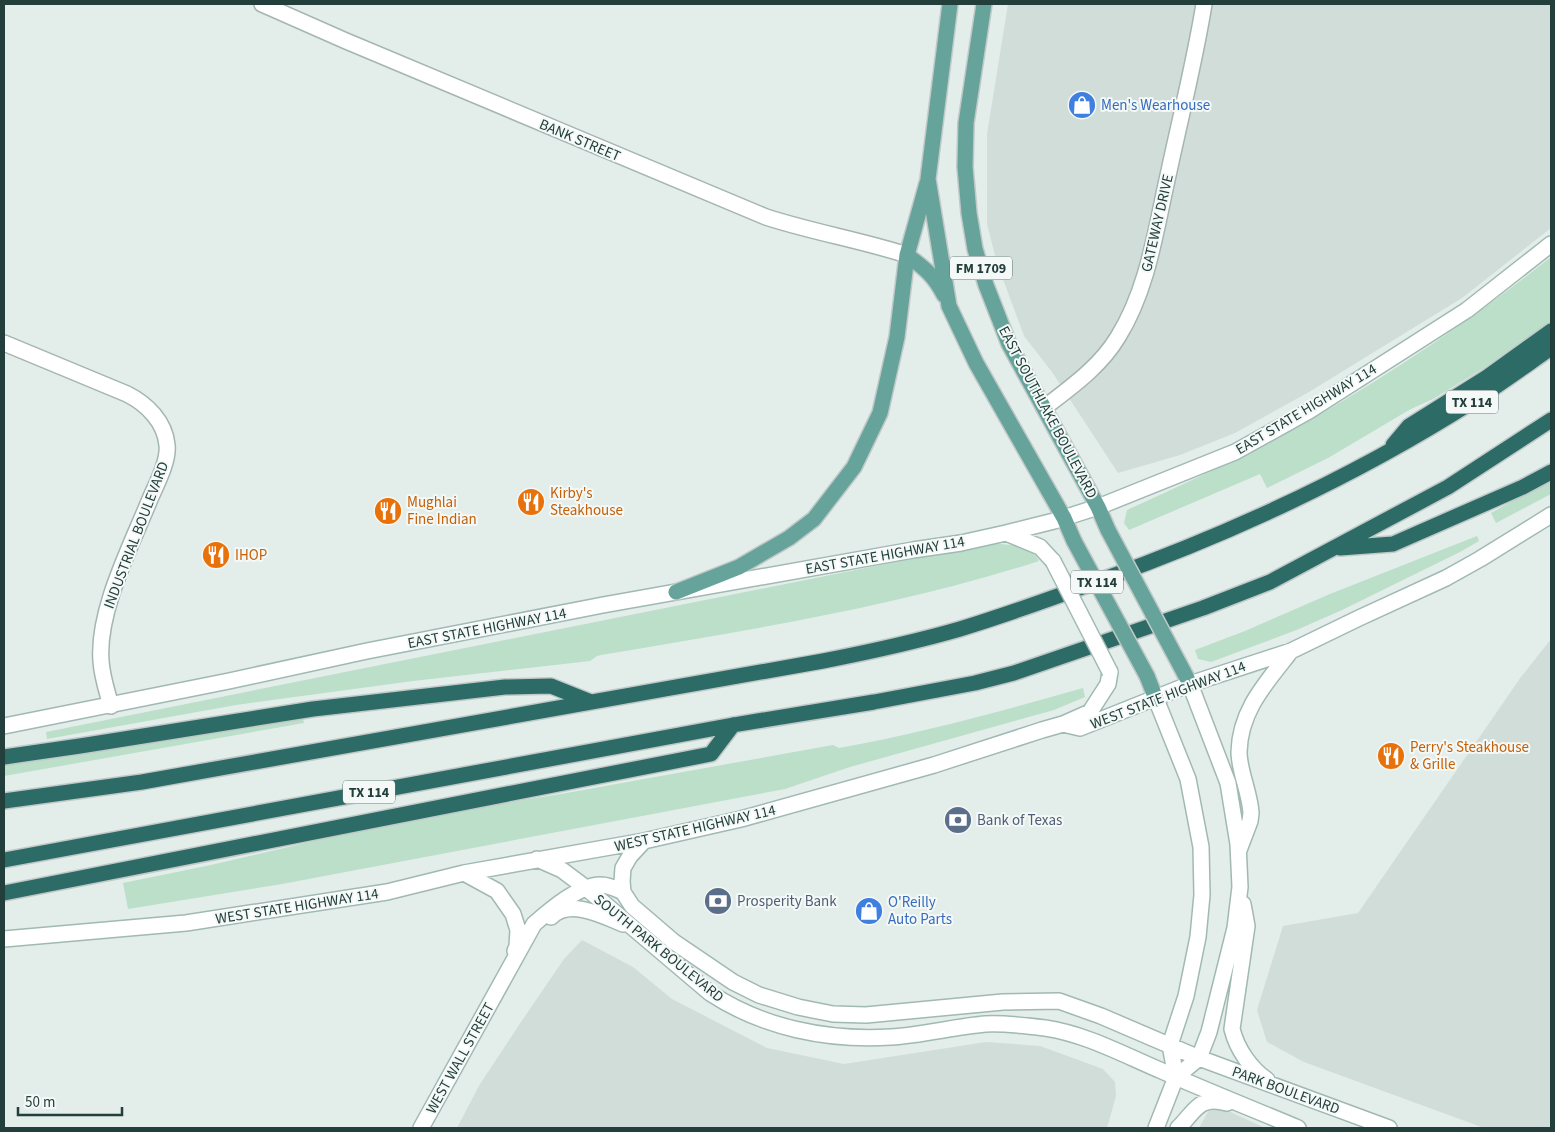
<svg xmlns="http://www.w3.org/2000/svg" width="1555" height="1132" font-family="'Source Sans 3',sans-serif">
  <rect width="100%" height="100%" fill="#e3edea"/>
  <path fill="#d1ddd9" d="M 1008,4 L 1551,4 L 1551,228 L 1462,298 L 1309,392 L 1235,433 L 1180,455 L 1118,473 L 1052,372 L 1024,336 L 997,263 L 987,224 L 987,134 Z
    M 1551,639 L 1551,1128 L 1484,1128 L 1304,1062 L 1267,1042 L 1257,1010 L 1283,926 L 1358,913 L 1521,677 Z
    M 582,940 L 633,967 L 672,999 L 767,1048 L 844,1064 L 986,1042 L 1040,1046 L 1103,1069 L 1115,1082 L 1116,1096 L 1107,1128 L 457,1128 L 480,1084 L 521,1022 L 564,959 Z
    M 1224,1109 L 1265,1128 L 1199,1128 L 1209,1110 Z"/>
  <path fill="#bbdfc9" d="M 1551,257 L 1551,321 L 1484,368 L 1433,399 L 1409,410 L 1328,458 L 1267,488 L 1260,474 L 1129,530 L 1124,523 L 1127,510 C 1173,489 1219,468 1264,445 C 1365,392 1461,328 1551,257 Z
    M 1551,480 L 1551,494 L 1496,523 L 1491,513 Z
    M 1477,536 L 1479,541 L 1460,552 L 1342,610 L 1299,629 L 1211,662 L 1198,659 L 1195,650 L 1245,631 L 1330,594 Z
    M 998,544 C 1014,545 1031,545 1039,561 C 897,607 749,630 601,655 L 597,656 L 590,661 L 413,681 L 236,705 L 47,739 L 46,732 L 980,545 Z
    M 1083,688 L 1085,697 L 1054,710 L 850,767 L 785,789 L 282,884 L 128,909 L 123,883 L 211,865 L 374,827 L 472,808 L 561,794 L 833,745 L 839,748 C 922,733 1002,711 1083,688 Z
    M 303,719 L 304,723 L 4,776 L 4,764 Z"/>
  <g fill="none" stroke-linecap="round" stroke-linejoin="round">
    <defs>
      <path id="street" d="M 262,4 L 346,41 L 766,217 C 812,232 860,240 907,255
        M 4,343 L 127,394 C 147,404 165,422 167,445 C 169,461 156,485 150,499 C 131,546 97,611 101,661 C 102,677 107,691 111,706
        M 1044,408 C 1071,387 1100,367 1118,337 C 1149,287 1156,227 1169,171 C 1181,115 1195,60 1204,4"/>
      <path id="secondary" d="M 1006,533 L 1040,547 L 1053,561
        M 1156,699 L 1188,779 L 1201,847 L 1202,895 L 1198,937 L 1186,996 L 1170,1045 L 1176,1077
        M 1063,724 L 1090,712 L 1108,684 L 1110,672
        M 4,726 L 229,681 L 367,651 L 603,605 L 913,550 L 961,543 L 1006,533 L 1054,521 L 1098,507 L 1235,452 L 1309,411 L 1467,310 L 1551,244
        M 644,841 L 630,856 L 623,868 L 622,881 L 623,892 L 632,906 L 674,942 L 733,982 L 759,995 L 798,1007 L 833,1014 L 866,1015 L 1003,1002 L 1059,1001 L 1101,1016 L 1199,1058 L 1389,1128
        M 1239,850 L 1250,821 L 1251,813 C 1250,793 1239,771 1239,752 C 1240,710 1266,683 1291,651
        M 537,859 L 562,870 L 586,888 L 710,993 C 763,1028 828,1041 891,1037 C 922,1035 953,1027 985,1024 C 1001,1023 1029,1026 1045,1028 C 1086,1034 1124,1055 1162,1071 C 1207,1091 1253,1109 1298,1128
        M 464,873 L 497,891 L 513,914 L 518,930 L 517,946 L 515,951
        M 1243,904 L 1247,926 L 1232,1029 C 1237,1049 1250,1068 1267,1080
        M 551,917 C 569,898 604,916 623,924
        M 4,939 L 186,923 L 387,892 L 464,873 L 644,841 L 741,819 L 934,765 L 1042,730 L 1063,724 L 1080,728 L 1190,684 L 1291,651 L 1359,618 L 1446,578 L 1480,559 L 1551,515
        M 421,1128 L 534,924 C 549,911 580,884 601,885 C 609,885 616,889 623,892
        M 1156,1128 L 1176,1077 L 1199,1058 L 1209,1032 L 1235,928 L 1240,887 L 1238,844 L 1228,783 L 1190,684
        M 1178,1128 C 1195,1112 1198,1095 1227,1103"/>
      <path id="primary" d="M 950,4 L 928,179 L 949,306 L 976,363 L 1064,518 L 1074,541
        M 984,4 L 966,123 L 965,167 L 969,213 L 975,249 L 986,285 L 1009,344 L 1098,507 L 1108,530
        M 907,255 C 924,268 934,275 944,295
        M 676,592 L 739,567 L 789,538 L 814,519 L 854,467 L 880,413 L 897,337 L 907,255 L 927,183
        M 1180,665 L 1190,684
        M 1147,676 L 1156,699"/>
      <path id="highway" d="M 1393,445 L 1409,426 L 1487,377 L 1551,331
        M 1340,548 L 1393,544 L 1523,487 L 1551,472
        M 4,757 L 80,746 L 313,709 L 505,687 L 551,686 L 591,702
        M 4,801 L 142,782 L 823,661 C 869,652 915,642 960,629 C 1008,614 1056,597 1104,579 C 1232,533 1357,475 1472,402 C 1499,385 1525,366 1551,348
        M 4,860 L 733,725 L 874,702 L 975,683 L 1014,673 L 1203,608 L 1270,582 L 1448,487 L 1551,420
        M 4,893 L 711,754 L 733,725"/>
    </defs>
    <use href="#street" stroke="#a5b5b2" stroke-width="18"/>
    <use href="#secondary" stroke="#a1b9b3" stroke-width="18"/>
    <use href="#primary" stroke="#c1c9c8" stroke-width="18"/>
    <use href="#highway" stroke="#c1c9c8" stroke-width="18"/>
    <use href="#street" stroke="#fff" stroke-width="15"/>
    <use href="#secondary" stroke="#fff" stroke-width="15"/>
    <use href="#primary" stroke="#66a49b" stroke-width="15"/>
    <use href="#highway" stroke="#2d6c66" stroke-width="15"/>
    <defs>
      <path id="secondary-bridge" d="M 1053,561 L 1110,672"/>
      <path id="primary-bridge" d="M 1108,530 L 1180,665
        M 1074,541 L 1147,676"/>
    </defs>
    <use href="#secondary-bridge" stroke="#a1b9b3" stroke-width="18" stroke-linecap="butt"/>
    <use href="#primary-bridge" stroke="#c1c9c8" stroke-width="18" stroke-linecap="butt"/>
    <use href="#secondary-bridge" stroke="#fff" stroke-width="15"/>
    <use href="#primary-bridge" stroke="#66a49b" stroke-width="15"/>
  </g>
  <defs>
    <symbol id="shop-disc" viewBox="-11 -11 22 22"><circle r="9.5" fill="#3f7fe0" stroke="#f4f9f7"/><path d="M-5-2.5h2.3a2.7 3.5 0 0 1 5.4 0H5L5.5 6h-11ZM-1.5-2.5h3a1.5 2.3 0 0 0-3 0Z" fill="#fff"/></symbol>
    <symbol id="restaurant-disc" viewBox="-11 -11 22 22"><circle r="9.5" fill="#e8710a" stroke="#f4f9f7"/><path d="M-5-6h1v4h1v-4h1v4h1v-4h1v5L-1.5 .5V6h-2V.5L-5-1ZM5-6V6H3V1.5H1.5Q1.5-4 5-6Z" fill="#fff"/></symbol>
    <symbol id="bank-disc" viewBox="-11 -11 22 22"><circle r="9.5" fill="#5c6f8a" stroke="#f4f9f7"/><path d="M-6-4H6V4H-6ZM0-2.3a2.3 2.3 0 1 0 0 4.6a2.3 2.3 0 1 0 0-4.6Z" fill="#fff"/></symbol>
  </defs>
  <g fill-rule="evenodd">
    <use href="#shop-disc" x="1066" y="89" width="32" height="32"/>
    <use href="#restaurant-disc" x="515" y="486" width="32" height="32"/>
    <use href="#restaurant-disc" x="372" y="495" width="32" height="32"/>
    <use href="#restaurant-disc" x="200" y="539" width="32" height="32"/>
    <use href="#restaurant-disc" x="1375" y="740" width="32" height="32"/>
    <use href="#bank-disc" x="942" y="804" width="32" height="32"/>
    <use href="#bank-disc" x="702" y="885" width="32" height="32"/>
    <use href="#shop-disc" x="853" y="895" width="32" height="32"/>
  </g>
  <g text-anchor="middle" stroke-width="4" stroke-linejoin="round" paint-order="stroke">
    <g fill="#f4f9f7" stroke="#617773" stroke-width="1">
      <rect x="950" y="256.5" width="62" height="23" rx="4"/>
      <rect x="1446" y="390.5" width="52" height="23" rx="4"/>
      <rect x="1071" y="570.5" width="52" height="23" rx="4"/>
      <rect x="343" y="780.5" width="52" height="23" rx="4"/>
    </g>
    <g font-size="14" font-weight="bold" fill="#223f3b">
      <text x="981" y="273">FM 1709</text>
      <text x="1472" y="407">TX 114</text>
      <text x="1097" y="587">TX 114</text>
      <text x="369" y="797">TX 114</text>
    </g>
    <g font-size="15" fill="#366cbe" stroke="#f4f9f7" text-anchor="start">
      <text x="1101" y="110">Men's Wearhouse</text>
      <text x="888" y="907">O'Reilly<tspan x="888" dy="17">Auto Parts</tspan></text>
    </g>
    <g font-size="15" fill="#223f3b" stroke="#f4f9f7">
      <text transform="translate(580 140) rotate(23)" y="5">BANK STREET</text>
      <text transform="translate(1157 223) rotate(-77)" y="5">GATEWAY DRIVE</text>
      <text transform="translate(1306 409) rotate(-31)" y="5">EAST STATE HIGHWAY 114</text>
      <text transform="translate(1048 412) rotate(62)" y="5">EAST SOUTHLAKE BOULEVARD</text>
      <text transform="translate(136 535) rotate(-69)" y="5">INDUSTRIAL BOULEVARD</text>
      <text transform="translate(885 555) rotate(-10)" y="5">EAST STATE HIGHWAY 114</text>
      <text transform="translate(487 628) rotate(-11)" y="5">EAST STATE HIGHWAY 114</text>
      <text transform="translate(1168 695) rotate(-21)" y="5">WEST STATE HIGHWAY 114</text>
      <text transform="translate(695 828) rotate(-13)" y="5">WEST STATE HIGHWAY 114</text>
      <text transform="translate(297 906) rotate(-9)" y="5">WEST STATE HIGHWAY 114</text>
      <text transform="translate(659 948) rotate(39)" y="5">SOUTH PARK BOULEVARD</text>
      <text transform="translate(460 1058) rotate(-61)" y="5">WEST WALL STREET</text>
      <text transform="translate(1286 1090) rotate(20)" y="5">PARK BOULEVARD</text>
    </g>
    <g font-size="15" fill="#c56008" stroke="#f4f9f7" text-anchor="start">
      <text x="550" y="498">Kirby's<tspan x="550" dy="17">Steakhouse</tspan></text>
      <text x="407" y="507">Mughlai<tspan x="407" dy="17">Fine Indian</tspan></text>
      <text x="235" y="560">IHOP</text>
      <text x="1410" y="752">Perry's Steakhouse<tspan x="1410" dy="17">&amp; Grille</tspan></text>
    </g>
    <g font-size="15" fill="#4e5e75" stroke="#f4f9f7" text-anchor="start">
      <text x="977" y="825">Bank of Texas</text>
      <text x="737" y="906">Prosperity Bank</text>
    </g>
  </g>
  <rect width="1555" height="1132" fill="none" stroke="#223f3b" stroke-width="10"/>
  <path d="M18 1107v8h104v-8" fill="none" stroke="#223f3b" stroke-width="2.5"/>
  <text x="25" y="1107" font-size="15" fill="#223f3b" stroke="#f4f9f7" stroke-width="4" paint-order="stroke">50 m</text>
</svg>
